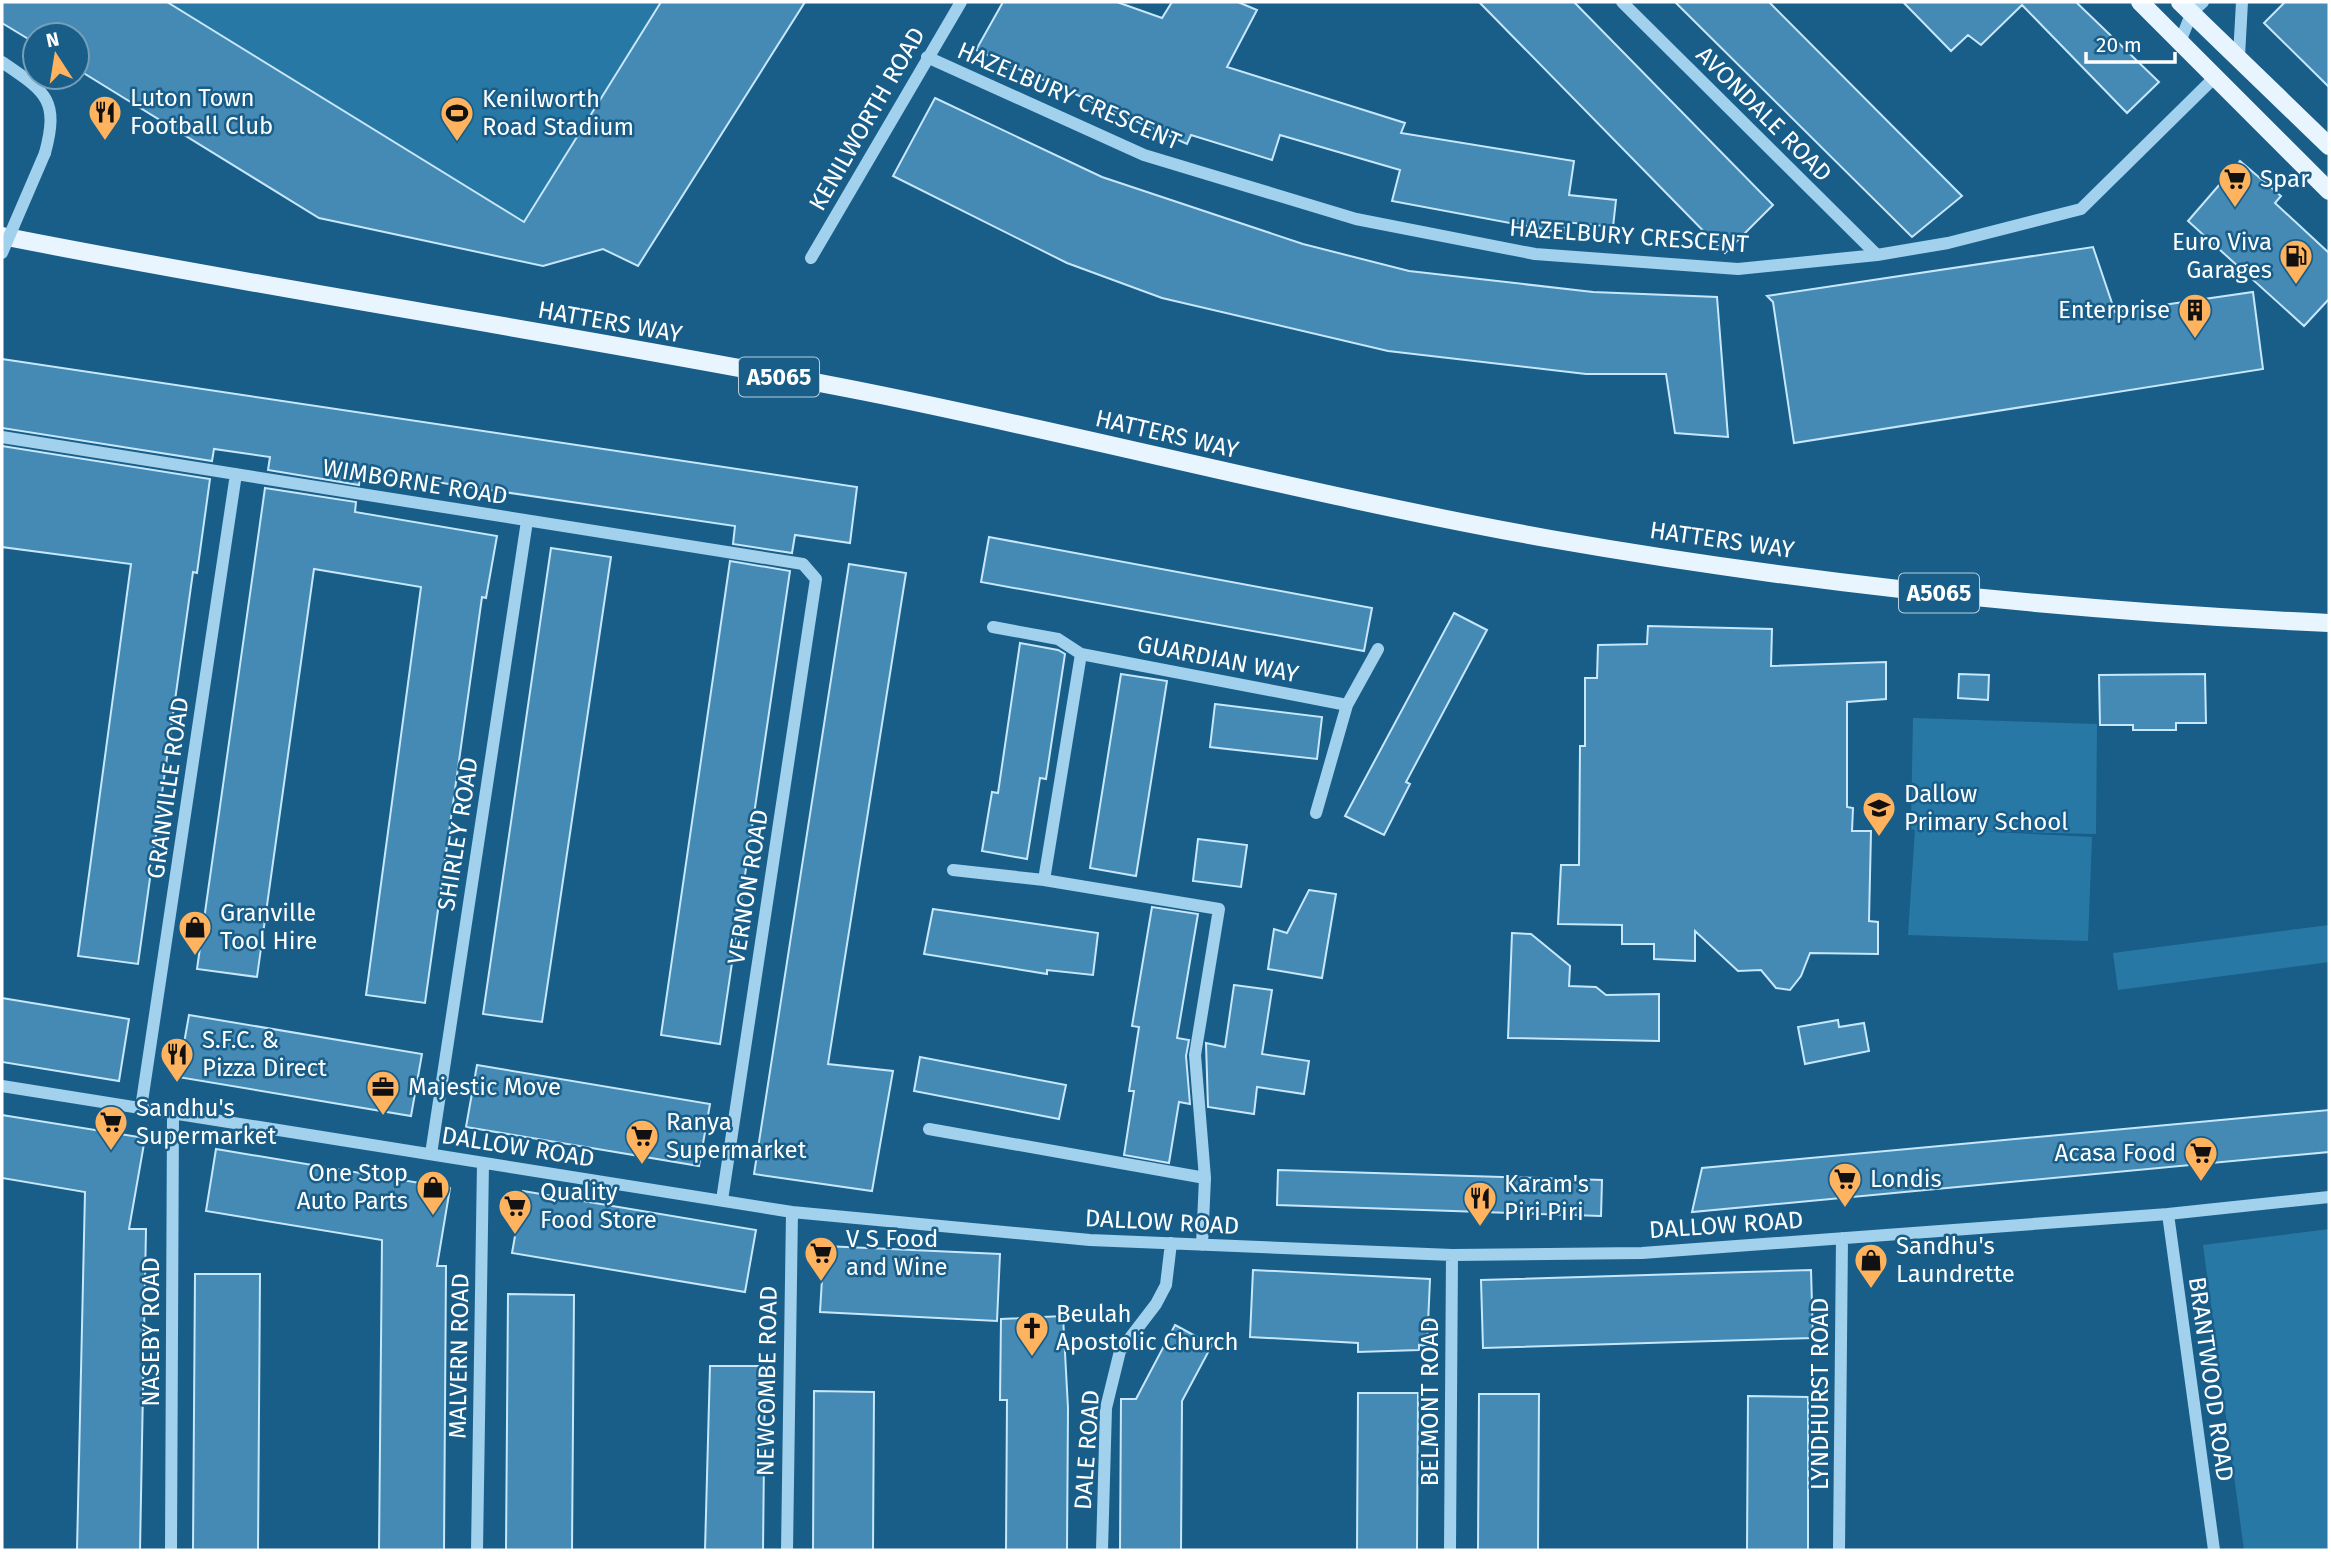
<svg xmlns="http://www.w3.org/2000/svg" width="2331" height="1552" font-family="'Fira Sans',sans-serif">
  <rect width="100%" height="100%" fill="#195e89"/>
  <path fill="#2878a6" d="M 44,2 L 805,2 L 638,266 L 603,249 L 543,266 L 319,218 L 77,35 L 23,35 Z
    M 1913,718 L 2097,724 L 2096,834 L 1972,831 L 2092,837 L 2088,941 L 1908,935 L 1915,830 L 1911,829 Z
    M 2329,925 L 2329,962 L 2118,990 L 2113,953 Z
    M 2329,1229 L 2329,1550 L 2244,1550 L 2203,1245 Z"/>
  <path fill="#458ab4" stroke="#c7e7fa" stroke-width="2" d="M 2,2 L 167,2 L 524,222 L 661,2 L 805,2 L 638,266 L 603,249 L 543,266 L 319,218 L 77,69 L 77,35 L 35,35 L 35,43 L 2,23 Z
    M 1003,2 L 1117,2 L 1162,18 L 1172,2 L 1238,2 L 1257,10 L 1227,67 L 1405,123 L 1401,133 L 1574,161 L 1569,195 L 1616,200 L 1613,227 L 1565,222 L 1564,233 L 1392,201 L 1400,170 L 1280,135 L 1272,160 L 1191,135 L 1187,144 L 976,50 Z
    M 1479,2 L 1574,2 L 1773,205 L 1725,253 Z
    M 1675,2 L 1769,2 L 1962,196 L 1912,237 Z
    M 1903,2 L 2076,2 L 2159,82 L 2127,113 L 2022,5 L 1981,45 L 1968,35 L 1951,51 Z
    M 2285,2 L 2329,2 L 2329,87 L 2264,23 Z
    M 935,98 L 1102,177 L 1303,244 L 1409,271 L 1593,292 L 1717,297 L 1728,437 L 1675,433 L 1666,374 L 1586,374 L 1388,351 L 1162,298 L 1067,263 L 893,176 Z
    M 2240,161 L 2281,196 L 2275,203 L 2329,253 L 2329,299 L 2304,326 L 2188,221 Z
    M 2093,247 L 2115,312 L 2253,292 L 2263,369 L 1794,443 L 1773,302 L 1767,296 Z
    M 2,359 L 857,487 L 850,543 L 795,535 L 792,553 L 733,544 L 735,526 L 361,471 L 359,485 L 268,470 L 270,457 L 214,449 L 212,461 L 2,428 Z
    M 2,446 L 210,479 L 197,573 L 193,572 L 138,964 L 78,956 L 131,564 L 2,547 Z
    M 265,488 L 356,502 L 355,512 L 497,536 L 486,598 L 482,597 L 425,1003 L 366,995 L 421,587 L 314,569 L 257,977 L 197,969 Z
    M 989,537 L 1372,608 L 1364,651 L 981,582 Z
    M 551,548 L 611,557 L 542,1022 L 483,1014 Z
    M 730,561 L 790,571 L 720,1044 L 661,1035 Z
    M 849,564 L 906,573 L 828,1064 L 893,1071 L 872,1191 L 754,1174 Z
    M 1454,613 L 1487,630 L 1406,782 L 1410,784 L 1384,835 L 1345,816 Z
    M 1648,626 L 1772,629 L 1771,666 L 1886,662 L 1886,699 L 1847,702 L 1847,807 L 1853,808 L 1852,831 L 1871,831 L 1869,921 L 1878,922 L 1878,954 L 1810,953 L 1801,976 L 1790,990 L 1776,988 L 1761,970 L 1738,971 L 1695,931 L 1695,961 L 1654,959 L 1654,944 L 1622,944 L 1622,925 L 1558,924 L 1561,865 L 1579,865 L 1580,746 L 1585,746 L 1585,678 L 1597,678 L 1598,645 L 1647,644 Z
    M 1020,643 L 1058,650 L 1065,654 L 1046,779 L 1040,778 L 1027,859 L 982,851 L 992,792 L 998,793 Z
    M 1121,674 L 1167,681 L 1136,876 L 1090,868 Z
    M 1959,674 L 1989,675 L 1988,700 L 1958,698 Z
    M 2205,674 L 2206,723 L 2176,723 L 2176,730 L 2133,730 L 2133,725 L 2100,725 L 2099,675 Z
    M 1215,704 L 1322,717 L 1317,759 L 1210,747 Z
    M 1198,839 L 1247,845 L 1241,887 L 1193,881 Z
    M 1309,890 L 1336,894 L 1322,978 L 1268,969 L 1274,929 L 1287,933 Z
    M 1152,907 L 1198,914 L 1177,1038 L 1189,1040 L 1186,1056 L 1190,1104 L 1179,1102 L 1169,1163 L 1124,1155 L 1134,1091 L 1129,1091 L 1139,1027 L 1132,1026 Z
    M 933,909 L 1098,933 L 1093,975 L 1047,970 L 1047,974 L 924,954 Z
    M 1512,933 L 1531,934 L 1570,966 L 1569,986 L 1596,987 L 1606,995 L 1659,994 L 1659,1041 L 1508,1038 Z
    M 1234,985 L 1272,990 L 1262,1054 L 1309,1061 L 1304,1094 L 1257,1087 L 1254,1114 L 1208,1107 L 1206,1043 L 1225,1047 Z
    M 2,998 L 129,1019 L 119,1081 L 2,1062 Z
    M 189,1015 L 422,1054 L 411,1116 L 178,1077 Z
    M 1838,1020 L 1839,1027 L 1864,1023 L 1869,1051 L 1805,1064 L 1798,1027 Z
    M 920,1057 L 1066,1085 L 1059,1119 L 914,1091 Z
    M 477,1065 L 710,1104 L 699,1166 L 466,1127 Z
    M 2329,1110 L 2329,1152 L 1692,1212 L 1702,1168 Z
    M 2,1115 L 145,1138 L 129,1229 L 146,1229 L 140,1550 L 77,1550 L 85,1192 L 2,1178 Z
    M 216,1149 L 450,1188 L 437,1266 L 446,1266 L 444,1550 L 379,1550 L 382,1240 L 206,1211 Z
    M 1278,1170 L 1602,1180 L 1601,1216 L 1277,1205 Z
    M 523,1191 L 756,1230 L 745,1292 L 512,1253 Z
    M 824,1246 L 1000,1254 L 997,1321 L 820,1312 Z
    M 1253,1270 L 1430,1279 L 1427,1346 L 1419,1345 L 1419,1350 L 1358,1352 L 1358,1343 L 1250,1337 Z
    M 1811,1270 L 1813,1338 L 1483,1348 L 1481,1280 Z
    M 195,1274 L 260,1274 L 258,1550 L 193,1550 Z
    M 508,1294 L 574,1295 L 572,1550 L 506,1550 Z
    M 1063,1316 L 1068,1408 L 1067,1550 L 1006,1550 L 1007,1400 L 1000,1400 L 1001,1319 Z
    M 1175,1325 L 1212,1345 L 1182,1401 L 1181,1550 L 1120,1550 L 1121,1399 L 1136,1399 Z
    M 710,1366 L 765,1366 L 763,1550 L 705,1550 Z
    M 814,1391 L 874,1392 L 873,1550 L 813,1550 Z
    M 1358,1393 L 1418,1393 L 1417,1550 L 1357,1550 Z
    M 1479,1394 L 1539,1394 L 1538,1550 L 1478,1550 Z
    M 1748,1396 L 1808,1397 L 1808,1550 L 1747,1550 Z"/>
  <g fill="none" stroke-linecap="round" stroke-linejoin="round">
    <path stroke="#a1d1ed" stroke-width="12" d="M 1622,2 L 1877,255
      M 2180,42 L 2192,12 L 2203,2
      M 2239,56 L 2242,2
      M 927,57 L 1144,155 L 1356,219 L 1535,254 L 1738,269 L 1877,255 L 1948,243 L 2081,209 L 2216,76
      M 2,62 C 44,91 60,98 45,153
      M 811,258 L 961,2
      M 2,437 L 803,564 L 816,579 L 722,1200
      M 993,627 L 1058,639 L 1081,654
      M 1316,813 L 1347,705 L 1378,649
      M 953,870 L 1044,880 L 1219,909 L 1195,1055 L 1205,1178 L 1202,1245
      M 1044,880 L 1081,654 L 1347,705
      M 2,1086 L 792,1212 L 1090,1240 L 1452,1255 L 1642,1253 L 2168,1214 L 2329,1197
      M 141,1108 L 236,474
      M 929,1129 L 1205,1178
      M 431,1154 L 527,521
      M 2168,1214 L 2214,1550
      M 171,1550 L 173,1114
      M 477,1550 L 483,1163
      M 787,1550 L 792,1212
      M 1102,1550 L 1106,1408 L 1120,1351 L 1156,1304 L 1166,1285 L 1171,1243
      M 1450,1550 L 1452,1255
      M 1839,1550 L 1842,1238"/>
    <path stroke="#e8f5ff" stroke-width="18" d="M 2140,2 L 2329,191
      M 2180,2 L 2329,146
      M 2,236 C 289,293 579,335 866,392 C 1095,438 1321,498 1551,539 C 1808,584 2069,611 2329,623"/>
    <path stroke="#a1d1ed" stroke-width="12" d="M 2,253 L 45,153"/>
  </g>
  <defs>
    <symbol id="restaurant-pin" viewBox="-11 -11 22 30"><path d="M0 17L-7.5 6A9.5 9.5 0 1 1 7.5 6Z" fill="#ffb35e" stroke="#195e89"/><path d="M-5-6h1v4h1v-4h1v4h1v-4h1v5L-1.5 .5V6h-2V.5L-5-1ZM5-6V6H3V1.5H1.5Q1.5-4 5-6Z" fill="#111"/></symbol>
    <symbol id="stadium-pin" viewBox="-11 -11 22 30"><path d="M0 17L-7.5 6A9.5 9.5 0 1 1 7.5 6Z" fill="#ffb35e" stroke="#195e89"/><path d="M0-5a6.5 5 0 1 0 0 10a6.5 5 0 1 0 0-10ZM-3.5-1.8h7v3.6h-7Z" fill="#111"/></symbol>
    <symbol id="supermarket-pin" viewBox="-11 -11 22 30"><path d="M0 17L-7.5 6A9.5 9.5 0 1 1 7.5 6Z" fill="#ffb35e" stroke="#195e89"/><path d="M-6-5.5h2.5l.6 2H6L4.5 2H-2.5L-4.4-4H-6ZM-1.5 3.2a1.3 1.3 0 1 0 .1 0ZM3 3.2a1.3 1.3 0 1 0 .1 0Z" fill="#111"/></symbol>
    <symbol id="fuel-pin" viewBox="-11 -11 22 30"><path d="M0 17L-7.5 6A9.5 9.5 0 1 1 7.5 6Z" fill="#ffb35e" stroke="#195e89"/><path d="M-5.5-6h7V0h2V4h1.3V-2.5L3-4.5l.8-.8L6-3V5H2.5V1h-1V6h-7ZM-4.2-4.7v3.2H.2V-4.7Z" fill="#111"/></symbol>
    <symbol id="building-pin" viewBox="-11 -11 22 30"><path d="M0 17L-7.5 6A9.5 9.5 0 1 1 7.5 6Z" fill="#ffb35e" stroke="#195e89"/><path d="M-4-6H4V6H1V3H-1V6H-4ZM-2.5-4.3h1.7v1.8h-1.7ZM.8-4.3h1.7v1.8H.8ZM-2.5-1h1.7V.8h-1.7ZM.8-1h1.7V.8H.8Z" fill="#111"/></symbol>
    <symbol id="school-pin" viewBox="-11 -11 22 30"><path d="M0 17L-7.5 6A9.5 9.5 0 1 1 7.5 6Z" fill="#ffb35e" stroke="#195e89"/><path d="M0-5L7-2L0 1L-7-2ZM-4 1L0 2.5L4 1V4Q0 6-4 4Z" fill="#111"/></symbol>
    <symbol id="shop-pin" viewBox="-11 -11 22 30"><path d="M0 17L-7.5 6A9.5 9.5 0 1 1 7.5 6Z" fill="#ffb35e" stroke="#195e89"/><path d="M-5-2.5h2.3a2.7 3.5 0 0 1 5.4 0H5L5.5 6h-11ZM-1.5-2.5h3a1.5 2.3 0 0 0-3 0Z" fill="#111"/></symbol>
    <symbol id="office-pin" viewBox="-11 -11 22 30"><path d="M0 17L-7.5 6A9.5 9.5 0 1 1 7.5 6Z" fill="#ffb35e" stroke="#195e89"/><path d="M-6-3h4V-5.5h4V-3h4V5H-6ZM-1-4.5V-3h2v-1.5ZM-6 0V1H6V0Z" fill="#111"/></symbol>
    <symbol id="church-pin" viewBox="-11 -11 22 30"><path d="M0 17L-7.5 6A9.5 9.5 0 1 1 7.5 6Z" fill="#ffb35e" stroke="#195e89"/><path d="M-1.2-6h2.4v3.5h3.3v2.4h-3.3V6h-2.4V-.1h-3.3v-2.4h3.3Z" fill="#111"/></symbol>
  </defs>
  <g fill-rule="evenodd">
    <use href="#restaurant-pin" x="86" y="93" width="38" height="52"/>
    <use href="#stadium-pin" x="438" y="94" width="38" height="52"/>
    <use href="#supermarket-pin" x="2216" y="160" width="38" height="52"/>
    <use href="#fuel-pin" x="2277" y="237" width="38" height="52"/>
    <use href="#building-pin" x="2176" y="291" width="38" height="52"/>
    <use href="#school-pin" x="1860" y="789" width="38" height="52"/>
    <use href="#shop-pin" x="176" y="908" width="38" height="52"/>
    <use href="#restaurant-pin" x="158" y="1035" width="38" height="52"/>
    <use href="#office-pin" x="364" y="1068" width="38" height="52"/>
    <use href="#supermarket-pin" x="92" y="1103" width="38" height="52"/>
    <use href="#supermarket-pin" x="623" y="1117" width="38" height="52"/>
    <use href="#supermarket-pin" x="2182" y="1134" width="38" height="52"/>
    <use href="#supermarket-pin" x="1826" y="1160" width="38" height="52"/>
    <use href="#shop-pin" x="414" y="1168" width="38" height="52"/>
    <use href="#restaurant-pin" x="1461" y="1179" width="38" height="52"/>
    <use href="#supermarket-pin" x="496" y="1187" width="38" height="52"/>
    <use href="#supermarket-pin" x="802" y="1234" width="38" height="52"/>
    <use href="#shop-pin" x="1852" y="1241" width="38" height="52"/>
    <use href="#church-pin" x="1013" y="1309" width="38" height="52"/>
  </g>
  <g text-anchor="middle" stroke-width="5" stroke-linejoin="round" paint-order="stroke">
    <g fill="#195e89" stroke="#bacfdc" stroke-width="2">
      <rect x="739" y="357.5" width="80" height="39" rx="5"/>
      <rect x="1899" y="573.5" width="80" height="39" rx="5"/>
    </g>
    <g font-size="23" font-weight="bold" fill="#fff">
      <text x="779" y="385">A5065</text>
      <text x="1939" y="601">A5065</text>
    </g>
    <g font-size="24" fill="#fff" stroke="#195e89">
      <text transform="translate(1069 96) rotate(23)" y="8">HAZELBURY CRESCENT</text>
      <text transform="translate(1764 114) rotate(45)" y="8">AVONDALE ROAD</text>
      <text transform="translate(867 119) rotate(-60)" y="8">KENILWORTH ROAD</text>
      <text transform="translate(1629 236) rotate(4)" y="8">HAZELBURY CRESCENT</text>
      <text transform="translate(610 322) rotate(10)" y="8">HATTERS WAY</text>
      <text transform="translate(1167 434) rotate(13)" y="8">HATTERS WAY</text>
      <text transform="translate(415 482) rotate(9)" y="8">WIMBORNE ROAD</text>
      <text transform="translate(1722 540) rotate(8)" y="8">HATTERS WAY</text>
      <text transform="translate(1218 659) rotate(11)" y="8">GUARDIAN WAY</text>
      <text transform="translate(168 788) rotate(-82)" y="8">GRANVILLE ROAD</text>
      <text transform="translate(458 834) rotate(-81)" y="8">SHIRLEY ROAD</text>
      <text transform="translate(748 887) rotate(-81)" y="8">VERNON ROAD</text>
      <text transform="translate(518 1147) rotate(9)" y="8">DALLOW ROAD</text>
      <text transform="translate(1162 1222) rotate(3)" y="8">DALLOW ROAD</text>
      <text transform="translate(1726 1225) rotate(-4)" y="8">DALLOW ROAD</text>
      <text transform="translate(151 1332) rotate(-90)" y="8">NASEBY ROAD</text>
      <text transform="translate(459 1356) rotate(-89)" y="8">MALVERN ROAD</text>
      <text transform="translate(2211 1379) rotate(82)" y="8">BRANTWOOD ROAD</text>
      <text transform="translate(767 1381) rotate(-89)" y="8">NEWCOMBE ROAD</text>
      <text transform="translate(1820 1394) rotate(-90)" y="8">LYNDHURST ROAD</text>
      <text transform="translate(1430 1402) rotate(-90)" y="8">BELMONT ROAD</text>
      <text transform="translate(1087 1450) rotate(-86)" y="8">DALE ROAD</text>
    </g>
    <g font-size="24" fill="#fff" stroke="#195e89" text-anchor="start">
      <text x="130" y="106">Luton Town<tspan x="130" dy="28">Football Club</tspan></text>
      <text x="482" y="107">Kenilworth<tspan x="482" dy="28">Road Stadium</tspan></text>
      <text x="2260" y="187">Spar</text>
      <text x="2272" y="250" text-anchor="end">Euro Viva<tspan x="2272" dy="28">Garages</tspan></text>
      <text x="2170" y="318" text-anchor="end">Enterprise</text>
      <text x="1904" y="802">Dallow<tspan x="1904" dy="28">Primary School</tspan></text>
      <text x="220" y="921">Granville<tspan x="220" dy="28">Tool Hire</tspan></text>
      <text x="202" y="1048">S.F.C. &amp;<tspan x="202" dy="28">Pizza Direct</tspan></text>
      <text x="408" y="1095">Majestic Move</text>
      <text x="136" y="1116">Sandhu's<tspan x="136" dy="28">Supermarket</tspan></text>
      <text x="666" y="1130">Ranya<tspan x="666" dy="28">Supermarket</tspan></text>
      <text x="2176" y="1161" text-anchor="end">Acasa Food</text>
      <text x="408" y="1181" text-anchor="end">One Stop<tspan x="408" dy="28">Auto Parts</tspan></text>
      <text x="1870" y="1187">Londis</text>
      <text x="1504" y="1192">Karam's<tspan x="1504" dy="28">Piri Piri</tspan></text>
      <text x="540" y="1200">Quality<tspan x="540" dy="28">Food Store</tspan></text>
      <text x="846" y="1247">V S Food<tspan x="846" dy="28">and Wine</tspan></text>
      <text x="1896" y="1254">Sandhu's<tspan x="1896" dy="28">Laundrette</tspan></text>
      <text x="1056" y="1322">Beulah<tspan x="1056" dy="28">Apostolic Church</tspan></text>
    </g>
  </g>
  <rect width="2331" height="1552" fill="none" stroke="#ffffff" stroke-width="7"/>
  <g transform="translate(56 56) rotate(348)"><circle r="33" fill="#195e89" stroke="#759eb8" stroke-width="2"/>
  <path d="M0-5L12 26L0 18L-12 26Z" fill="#ffb35e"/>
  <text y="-10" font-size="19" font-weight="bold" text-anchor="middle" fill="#ffffff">N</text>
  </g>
  <path d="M2086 52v10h89v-10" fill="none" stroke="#ffffff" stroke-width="3.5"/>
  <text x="2096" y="52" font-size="21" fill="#ffffff" stroke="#195e89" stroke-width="5" paint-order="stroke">20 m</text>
</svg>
